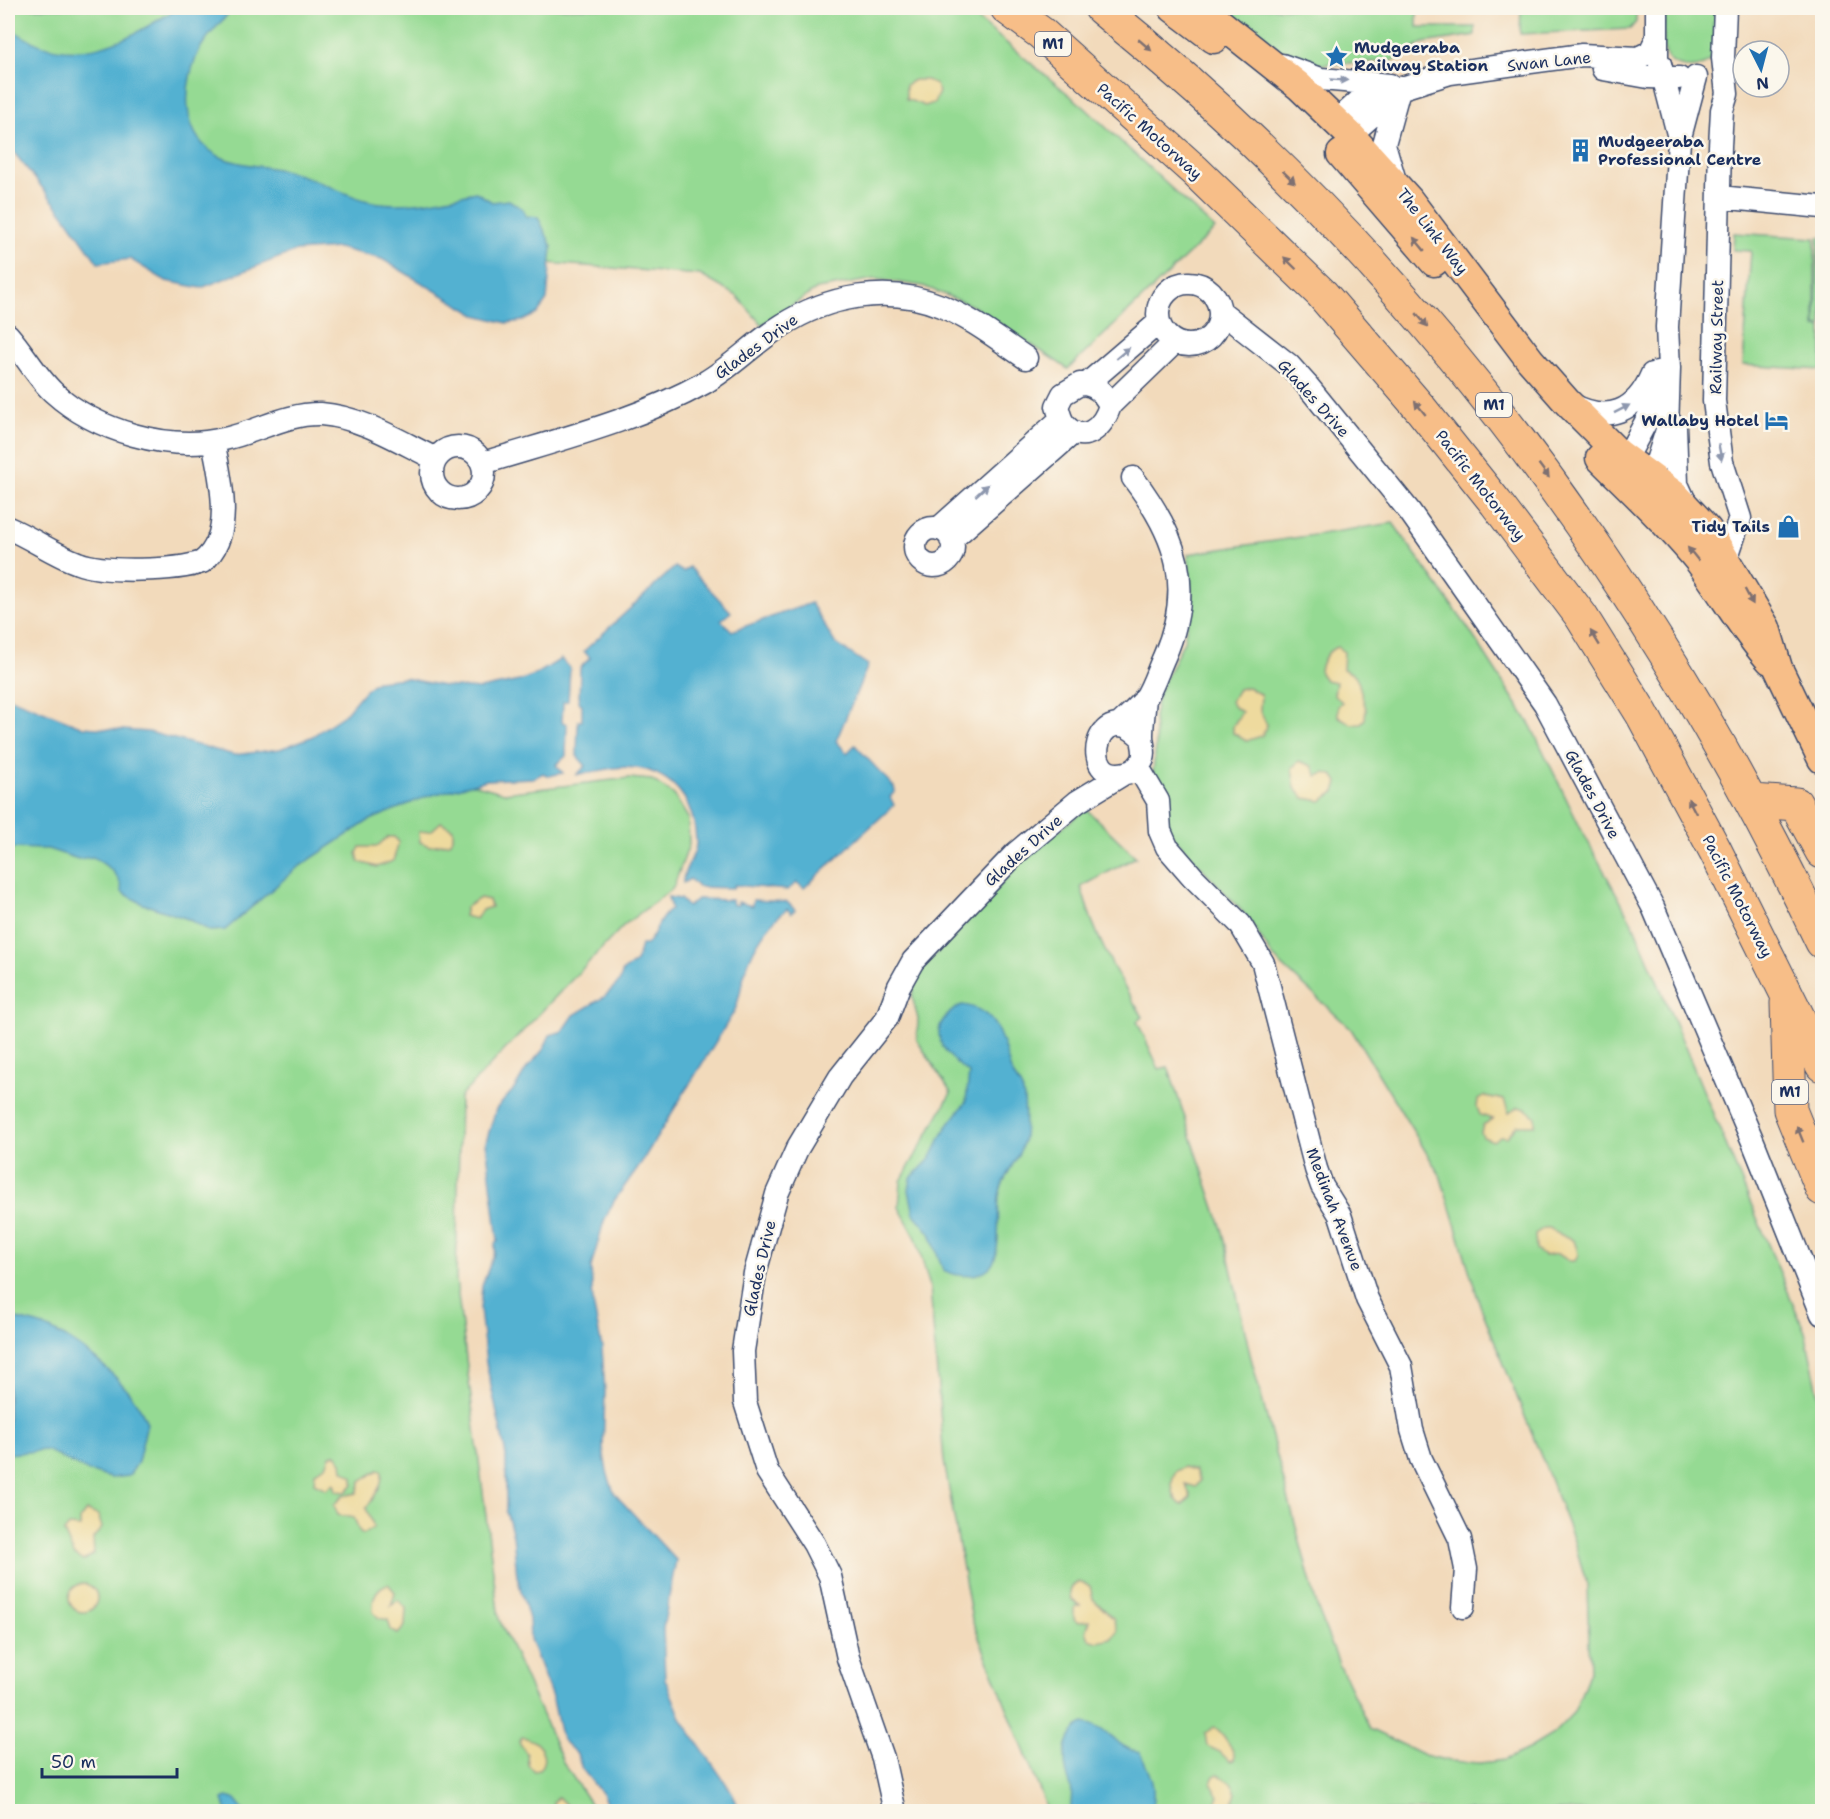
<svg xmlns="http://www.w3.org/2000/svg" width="1830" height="1819" font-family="'Shantell Sans',sans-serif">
  <rect width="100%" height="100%" fill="#fbf7ec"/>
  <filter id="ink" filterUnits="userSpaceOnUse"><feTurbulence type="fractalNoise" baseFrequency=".0167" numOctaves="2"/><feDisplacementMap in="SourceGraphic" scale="12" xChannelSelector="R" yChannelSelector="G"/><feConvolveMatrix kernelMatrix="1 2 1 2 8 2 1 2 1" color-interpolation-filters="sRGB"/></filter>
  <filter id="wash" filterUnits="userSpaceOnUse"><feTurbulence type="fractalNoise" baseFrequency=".008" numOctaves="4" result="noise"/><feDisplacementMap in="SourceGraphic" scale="24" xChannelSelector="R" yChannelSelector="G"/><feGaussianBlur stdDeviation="1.35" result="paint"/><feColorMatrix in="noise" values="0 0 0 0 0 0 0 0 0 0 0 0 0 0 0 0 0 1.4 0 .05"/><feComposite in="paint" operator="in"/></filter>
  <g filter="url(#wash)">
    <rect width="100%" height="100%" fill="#f2dabb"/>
    <path fill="#95da93" stroke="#588478" stroke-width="1.5" d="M 8,8 L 964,8 L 1084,107 L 1215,229 L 1068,369 L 973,306 L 923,286 L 875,279 L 817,289 L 762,325 L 737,296 L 700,275 L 534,262 L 209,210 L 8,70 Z
      M 1217,8 L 1417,8 L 1417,27 L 1475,27 L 1475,35 L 1423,43 L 1392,61 L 1311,65 L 1286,56 L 1258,40 Z
      M 1521,8 L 1636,8 L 1636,22 L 1630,29 L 1520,34 Z
      M 1664,8 L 1719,8 C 1717,22 1718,41 1714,55 C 1707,72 1673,71 1666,55 C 1661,43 1665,20 1664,8 Z
      M 1734,233 L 1815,238 L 1815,327 L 1822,328 L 1822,370 L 1743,365 L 1751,251 L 1733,250 Z
      M 1818,237 L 1822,237 L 1822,326 L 1816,326 Z
      M 1393,523 L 1466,625 L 1531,726 L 1580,827 L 1634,926 L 1805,1332 L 1819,1396 L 1822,1462 L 1822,1811 L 1048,1811 L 972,1620 L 944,1461 L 930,1287 L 916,1238 L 899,1207 L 901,1181 L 951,1093 L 917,1040 L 918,1019 L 912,996 L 917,974 L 1032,851 L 1086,809 L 1136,857 L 1081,887 C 1094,935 1116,975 1143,1017 L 1137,1021 L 1159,1069 L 1168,1067 L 1223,1232 L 1250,1354 L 1318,1610 L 1339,1664 L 1370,1729 L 1424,1755 L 1450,1761 L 1480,1763 L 1505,1760 L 1530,1748 L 1553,1734 L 1574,1712 L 1590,1671 L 1587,1585 L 1574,1541 L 1549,1476 L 1480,1305 L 1440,1175 L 1351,1029 L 1273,957 L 1248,918 L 1170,833 L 1153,771 L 1156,747 L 1154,717 L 1159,692 L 1184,641 L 1192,598 L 1188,554 Z
      M 8,757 L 380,757 L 504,793 L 629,778 L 652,780 L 674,795 L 688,818 L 689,845 L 673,888 L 624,925 L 460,1097 L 456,1279 L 499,1619 L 563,1762 L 595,1811 L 8,1812 Z"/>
    <path fill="#eeda9e" stroke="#84847e" stroke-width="1.5" d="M 914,80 L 927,80 L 936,85 L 939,92 L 934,103 L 925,106 L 906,99 L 906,85 Z
      M 1337,647 L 1344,652 L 1343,669 L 1355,675 L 1358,681 L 1366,709 L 1365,719 L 1361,723 L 1351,724 L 1338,716 L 1338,706 L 1342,702 L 1334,695 L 1336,682 L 1325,680 L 1320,673 C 1320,664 1327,650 1337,647 Z
      M 1248,687 L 1261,695 L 1260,711 L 1267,725 L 1262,736 L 1246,741 L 1233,733 L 1233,726 L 1242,712 L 1233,706 L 1231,701 L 1238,689 Z
      M 1299,761 L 1312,766 L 1317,776 L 1325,773 L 1334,776 L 1338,782 L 1335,792 L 1321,801 L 1304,798 L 1295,788 L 1292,768 Z
      M 441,822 L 453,829 L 453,837 L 449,843 L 429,846 L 420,842 L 419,832 L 431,831 Z
      M 388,837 L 394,837 L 399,842 L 393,861 L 377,867 L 359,862 L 357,853 L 360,847 L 376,847 Z
      M 480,898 L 489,900 L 491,907 L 482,910 L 476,919 L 464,916 L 466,907 Z
      M 1485,1096 L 1504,1100 L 1509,1113 L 1518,1107 L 1526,1109 L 1535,1117 L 1535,1125 L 1517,1125 L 1507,1137 L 1500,1136 L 1493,1141 L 1483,1137 L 1481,1132 L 1483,1125 L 1493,1119 L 1480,1115 L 1477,1107 L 1478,1100 Z
      M 1544,1228 L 1550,1228 C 1562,1241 1575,1230 1578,1255 L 1575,1261 L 1569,1261 L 1558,1254 L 1544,1256 L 1536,1250 L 1535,1234 Z
      M 336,1454 L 342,1462 L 343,1470 L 353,1477 L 353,1484 L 346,1492 L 336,1491 L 334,1483 L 326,1489 L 314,1483 L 315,1472 L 326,1466 L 330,1456 Z
      M 1184,1467 L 1195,1470 L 1200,1481 L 1196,1487 L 1185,1484 L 1191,1497 L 1182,1505 C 1172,1499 1169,1481 1176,1471 Z
      M 378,1470 L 382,1471 C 383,1486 375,1496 366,1508 L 374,1527 L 364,1534 L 360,1532 L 354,1518 L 338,1515 L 334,1505 L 343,1496 L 357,1493 L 361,1481 Z
      M 86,1511 L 98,1515 L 102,1528 L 93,1538 L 94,1554 L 83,1561 L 74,1555 L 64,1532 L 69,1526 L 80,1527 L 80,1519 Z
      M 1079,1582 L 1090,1586 L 1093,1599 L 1113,1618 L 1117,1631 L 1111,1639 L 1098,1642 L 1089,1639 L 1086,1631 L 1090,1621 L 1077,1622 L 1074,1619 L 1074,1608 L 1080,1605 L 1072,1600 C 1068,1593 1070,1585 1079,1582 Z
      M 388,1584 L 395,1592 L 391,1606 L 398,1600 L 406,1608 L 405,1626 L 398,1634 L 391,1630 L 388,1620 L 379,1618 L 373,1612 C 372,1600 375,1588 388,1584 Z
      M69 1598a14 14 0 1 1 28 0a14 14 0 1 1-28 0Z
      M 1214,1727 C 1221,1730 1237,1753 1234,1760 L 1229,1761 L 1220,1752 L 1207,1746 L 1205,1733 Z
      M 522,1737 C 538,1740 551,1755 539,1770 L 534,1771 L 528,1765 L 527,1754 L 519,1742 Z
      M 1218,1774 L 1231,1783 L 1236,1793 L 1230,1811 L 1212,1810 L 1219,1797 L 1211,1783 L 1214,1776 Z
      M 558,1797 L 572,1811 L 556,1811 L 553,1802 Z"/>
    <path fill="#53b1d1" stroke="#377098" stroke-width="1.5" d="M 178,8 L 233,8 C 223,21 210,32 201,47 C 182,82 178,139 223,158 C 244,167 272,166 294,173 C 316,180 337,190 358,198 C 394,211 440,200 476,192 L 492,202 L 509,200 L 523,209 L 526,216 L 538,217 L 552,247 L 547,300 L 537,314 L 522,321 L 507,323 L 476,315 L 382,259 L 338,248 L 296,251 L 201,288 L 166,281 L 130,259 L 98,263 L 65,216 L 8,145 L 8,26 C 67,74 123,43 178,8 Z
      M 675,567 L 683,572 L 689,567 L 731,612 L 721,620 L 732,631 L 811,603 L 835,643 L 868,665 L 836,741 L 847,753 L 855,745 L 894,787 L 895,791 L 890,797 L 894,805 L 804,888 L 797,883 L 787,890 L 734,885 L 733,888 L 698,887 L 690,879 L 683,883 C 682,868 697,857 696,841 C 694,784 652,757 598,771 C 591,773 584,772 576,775 L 586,766 L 577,756 L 578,721 L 582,721 L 582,704 L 579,703 L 580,668 L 590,658 L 584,651 Z
      M 561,659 L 570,668 L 568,701 L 563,702 L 562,722 L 567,724 L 566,756 L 556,765 L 563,773 L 548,776 L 543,773 L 534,778 L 487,780 L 425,797 L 368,821 L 297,868 L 225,930 L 210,931 L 188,919 L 143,904 L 122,892 C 120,873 108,867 93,857 L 78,859 L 48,849 L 8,848 L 8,697 L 83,727 L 149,732 L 234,755 L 280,749 L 311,737 L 344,715 L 365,690 L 377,681 L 405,678 L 444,686 L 480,689 L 519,681 L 537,674 Z
      M 668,897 L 680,899 L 688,907 L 697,899 L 732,900 L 733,905 L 738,905 L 738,902 L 752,906 L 753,900 L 787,902 L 795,910 L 791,913 L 787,909 C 766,926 751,950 744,976 C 740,988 740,1000 734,1012 L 641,1163 L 614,1201 L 604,1221 L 591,1267 L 593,1303 L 602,1348 L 605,1392 L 603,1449 L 607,1472 L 614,1493 L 676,1560 L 663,1628 L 665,1679 L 682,1720 L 732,1792 L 740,1811 L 610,1811 L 602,1794 L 582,1769 L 577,1754 L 562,1740 L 553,1700 L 530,1639 L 529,1619 L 517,1576 L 513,1535 L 506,1512 L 506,1455 L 486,1363 L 480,1309 L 482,1286 L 495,1251 L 495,1244 L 498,1241 L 486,1142 L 496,1109 L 515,1088 L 527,1068 L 543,1050 L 550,1035 L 563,1031 L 574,1015 L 604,997 L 619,982 L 623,971 L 636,962 L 641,945 L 646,945 C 656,935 658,918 671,909 Z
      M 962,1005 C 997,1009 1002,1039 1010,1068 C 1013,1077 1020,1083 1023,1092 C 1025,1103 1026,1136 1022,1146 C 1016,1163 1002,1177 999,1196 C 997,1212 1002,1256 990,1267 C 977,1279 957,1277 943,1270 L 930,1233 L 914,1214 L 909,1190 L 911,1178 L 930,1159 L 946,1128 L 966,1102 L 969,1073 C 941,1053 922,1026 962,1005 Z
      M 8,1316 C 22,1322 38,1322 52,1330 C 87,1348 133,1386 147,1423 L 138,1462 L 129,1476 L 111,1478 L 88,1471 L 46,1450 L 8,1454 Z
      M 1084,1723 C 1107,1726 1115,1747 1140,1753 C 1151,1775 1157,1788 1151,1811 L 1071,1811 C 1070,1805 1073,1793 1071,1787 C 1062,1765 1061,1737 1084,1723 Z
      M 226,1797 L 234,1799 L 244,1811 L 227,1811 L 223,1800 Z"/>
  </g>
  <g filter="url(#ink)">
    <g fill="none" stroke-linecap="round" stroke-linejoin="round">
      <defs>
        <path id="minor" d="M 1657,8 L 1657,57
          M 1725,8 L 1723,58 L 1727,94 L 1722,110 L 1720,146 L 1714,401 L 1722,462 L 1740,518 L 1727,557
          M 1660,64 L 1678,134
          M 1282,65 L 1321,79 L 1390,85
          M 1603,69 L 1648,77 L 1679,78
          M 1336,122 L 1360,100 L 1383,88 L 1402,88 L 1450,73 L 1582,55 L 1638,58 L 1650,52 L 1655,42
          M 1350,135 L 1399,92
          M 1395,181 L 1384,144 L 1398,93
          M 1719,197 L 1822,207
          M1158 314a31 31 0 1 1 62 0a31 31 0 1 1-62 0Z
          M 1220,311 L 1289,365 L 1306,384 L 1410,512 L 1545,704 L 1653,907 L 1754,1144 L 1822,1314
          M 8,335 C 24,353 36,376 53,392 C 96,431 168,452 224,439 C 258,432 286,413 321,414 C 362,417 400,442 436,459
          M 1080,384 C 1095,383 1104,393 1110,405 C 1104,427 1083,447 1064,424 C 1060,419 1059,412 1057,406 L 1063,394 Z
          M 1087,384 L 1158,323
          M 1571,404 C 1608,424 1636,412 1652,374
          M 1110,405 L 1175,342
          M 1675,426 L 1677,484 L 1687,506
          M432 473a26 26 0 1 1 52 0a26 26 0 1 1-52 0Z
          M 1626,459 L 1649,416 L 1657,372
          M 483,463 C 557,440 636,421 704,383 C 732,367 754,343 781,326 C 827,296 888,284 941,306 C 971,318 999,340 1026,358
          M 1645,474 L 1657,461 L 1667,430 L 1669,368 L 1667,327 L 1679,141 L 1696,77
          M 8,528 C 32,538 53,554 78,563 C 103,573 177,571 202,562 C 236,536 220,476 213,441
          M915 547a19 19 0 1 1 38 0a19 19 0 1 1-38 0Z
          M 938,529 L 1061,419
          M 951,540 L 1074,432
          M 1119,725 C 1127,717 1138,708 1145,699 C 1153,687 1158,670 1164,657 C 1195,587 1177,536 1133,478
          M 1142,738 C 1096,692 1077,785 1126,773 C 1133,772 1140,766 1143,759 C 1146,751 1142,744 1142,736 C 1142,724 1144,711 1145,698
          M 1138,767 L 1158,801 L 1160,831 L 1167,847 L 1193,877 L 1240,924 L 1263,963 L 1316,1169 L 1322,1186 L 1340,1215 L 1367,1299 L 1401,1366 L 1412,1430 L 1421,1459 L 1460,1539 L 1466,1569 L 1463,1607
          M 895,1812 L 883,1758 L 848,1658 L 830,1576 L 814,1544 L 767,1471 L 745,1402 L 743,1351 L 755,1273 L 777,1194 L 797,1149 L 840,1077 L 887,1018 L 899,986 L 913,961 L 1016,853 L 1077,802 L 1123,774"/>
        <path id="major" d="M 1173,8 L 1214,39
          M 1201,8 L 1299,86 L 1350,135 L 1409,200 L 1530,360 L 1567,402 L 1618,453 L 1675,495 L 1707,529 L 1766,628 L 1778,668 L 1822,759
          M 1341,154 L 1434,262
          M 1600,458 C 1633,491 1668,523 1698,560 C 1723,593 1742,629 1770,660"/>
        <path id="highway" d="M 1007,8 L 1041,33 L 1195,171 L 1322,294 L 1420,408 L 1496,503 L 1581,616 L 1642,714 L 1715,850 L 1822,1065
          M 1101,8 C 1415,261 1649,579 1822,942
          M 1752,801 L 1796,804 L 1822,852
          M 1787,1003 L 1790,1110 L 1822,1189"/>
      </defs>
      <use href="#minor" stroke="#3b496c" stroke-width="25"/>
      <use href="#major" stroke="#3b496c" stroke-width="31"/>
      <use href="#highway" stroke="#3b496c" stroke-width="35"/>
      <use href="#minor" stroke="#fff" stroke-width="22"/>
      <use href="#major" stroke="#f7be88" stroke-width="28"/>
      <use href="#highway" stroke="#f7be88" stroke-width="33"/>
    </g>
    <defs><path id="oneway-solid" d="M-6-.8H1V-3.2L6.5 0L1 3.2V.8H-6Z" transform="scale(1.5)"/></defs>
    <g fill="#7e6f71">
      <use href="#oneway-solid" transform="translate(1145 45) rotate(41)"/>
      <use href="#oneway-solid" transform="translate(1289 177) rotate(44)"/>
      <use href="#oneway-solid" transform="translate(1419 244) rotate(-130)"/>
      <use href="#oneway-solid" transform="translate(1290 263) rotate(-136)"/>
      <use href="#oneway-solid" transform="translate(1422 320) rotate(50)"/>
      <use href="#oneway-solid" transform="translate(1420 408) rotate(-129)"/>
      <use href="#oneway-solid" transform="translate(1544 471) rotate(53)"/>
      <use href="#oneway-solid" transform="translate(1693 554) rotate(-129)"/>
      <use href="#oneway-solid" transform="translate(1749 597) rotate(62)"/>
      <use href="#oneway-solid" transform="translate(1595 638) rotate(-122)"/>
      <use href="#oneway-solid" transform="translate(1692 806) rotate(-118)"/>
      <use href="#oneway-solid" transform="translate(1800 1134) rotate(-112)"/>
    </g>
    <g fill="#8d97ae">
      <use href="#oneway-solid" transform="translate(1339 80) rotate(3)"/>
      <use href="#oneway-solid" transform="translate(1123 353) rotate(-40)"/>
      <use href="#oneway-solid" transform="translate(1622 409) rotate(-27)"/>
      <use href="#oneway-solid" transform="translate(1720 452) rotate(79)"/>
      <use href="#oneway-solid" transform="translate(982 490) rotate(-42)"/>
    </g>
  </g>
  <defs>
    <symbol id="sight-bare" viewBox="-9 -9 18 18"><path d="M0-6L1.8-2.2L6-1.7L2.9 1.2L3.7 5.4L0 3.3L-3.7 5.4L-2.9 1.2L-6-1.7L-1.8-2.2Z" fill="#1f6fb2" stroke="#fbf7ec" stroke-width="2.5" paint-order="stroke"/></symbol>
    <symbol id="building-bare" viewBox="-9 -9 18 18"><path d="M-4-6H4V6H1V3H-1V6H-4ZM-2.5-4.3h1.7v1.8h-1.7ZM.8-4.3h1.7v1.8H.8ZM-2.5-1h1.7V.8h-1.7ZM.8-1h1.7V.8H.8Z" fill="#1f6fb2" stroke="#fbf7ec" stroke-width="2.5" paint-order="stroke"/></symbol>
    <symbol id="hotel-bare" viewBox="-9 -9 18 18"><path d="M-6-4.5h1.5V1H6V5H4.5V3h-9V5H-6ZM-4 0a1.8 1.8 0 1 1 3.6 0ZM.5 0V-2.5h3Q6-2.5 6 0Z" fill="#1f6fb2" stroke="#fbf7ec" stroke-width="2.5" paint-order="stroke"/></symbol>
    <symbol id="shop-bare" viewBox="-9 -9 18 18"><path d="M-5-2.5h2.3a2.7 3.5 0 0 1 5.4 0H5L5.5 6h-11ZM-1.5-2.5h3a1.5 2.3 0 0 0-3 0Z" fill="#1f6fb2" stroke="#fbf7ec" stroke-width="2.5" paint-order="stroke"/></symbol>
  </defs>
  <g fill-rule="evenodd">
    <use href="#sight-bare" x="1320" y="40" width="33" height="33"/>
    <use href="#building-bare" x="1564" y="134" width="33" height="33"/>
    <use href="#hotel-bare" x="1760" y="404" width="33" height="33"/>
    <use href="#shop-bare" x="1772" y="510" width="33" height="33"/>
  </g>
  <g text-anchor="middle" stroke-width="5" stroke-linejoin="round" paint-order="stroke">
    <g fill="#fbf7ec" stroke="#5e6b89" stroke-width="1.5">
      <rect x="1035" y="32" width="36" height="24" rx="4.5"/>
      <rect x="1476" y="393" width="36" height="24" rx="4.5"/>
      <rect x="1772" y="1080" width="36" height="24" rx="4.5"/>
    </g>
    <g font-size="15" font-weight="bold" fill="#1b2f5e">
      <text x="1053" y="49">M1</text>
      <text x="1494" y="410">M1</text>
      <text x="1790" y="1097">M1</text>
    </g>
    <g font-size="16" font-weight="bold" fill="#1b2f5e" stroke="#fbf7ec" text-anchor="start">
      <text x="1354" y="53">Mudgeeraba<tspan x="1354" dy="18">Railway Station</tspan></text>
      <text x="1598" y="147">Mudgeeraba<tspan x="1598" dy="18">Professional Centre</tspan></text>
      <text x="1759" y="426" text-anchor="end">Wallaby Hotel</text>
      <text x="1770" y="532" text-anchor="end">Tidy Tails</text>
    </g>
    <g font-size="16" fill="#1b2f5e" stroke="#fbf7ec">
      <text transform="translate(1549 61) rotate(-6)" y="6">Swan Lane</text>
      <text transform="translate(1150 131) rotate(42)" y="6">Pacific Motorway</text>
      <text transform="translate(1433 231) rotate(52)" y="6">The Link Way</text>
      <text transform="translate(1716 337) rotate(-89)" y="6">Railway Street</text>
      <text transform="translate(756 346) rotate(-36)" y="6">Glades Drive</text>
      <text transform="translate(1314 398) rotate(48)" y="6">Glades Drive</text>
      <text transform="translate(1481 485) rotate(52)" y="6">Pacific Motorway</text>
      <text transform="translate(1593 794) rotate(62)" y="6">Glades Drive</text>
      <text transform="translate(1023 850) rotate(-42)" y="6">Glades Drive</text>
      <text transform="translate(1738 896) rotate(63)" y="6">Pacific Motorway</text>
      <text transform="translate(1335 1209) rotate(69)" y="6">Medinah Avenue</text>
      <text transform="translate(759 1268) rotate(-77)" y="6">Glades Drive</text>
    </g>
  </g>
  <rect width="1830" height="1819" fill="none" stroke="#fbf7ec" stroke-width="30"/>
  <g transform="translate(1761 69) rotate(174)"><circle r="28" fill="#fbf7ec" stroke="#a1a7b3" stroke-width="1.5"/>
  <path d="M0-4.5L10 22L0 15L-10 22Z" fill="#1f6fb2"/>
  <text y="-9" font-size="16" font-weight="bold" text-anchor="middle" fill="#1b2f5e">N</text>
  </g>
  <path d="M42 1768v9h135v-9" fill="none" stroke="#1b2f5e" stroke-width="3"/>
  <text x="51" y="1768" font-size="18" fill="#1b2f5e" stroke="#fbf7ec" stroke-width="4.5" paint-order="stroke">50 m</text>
</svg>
